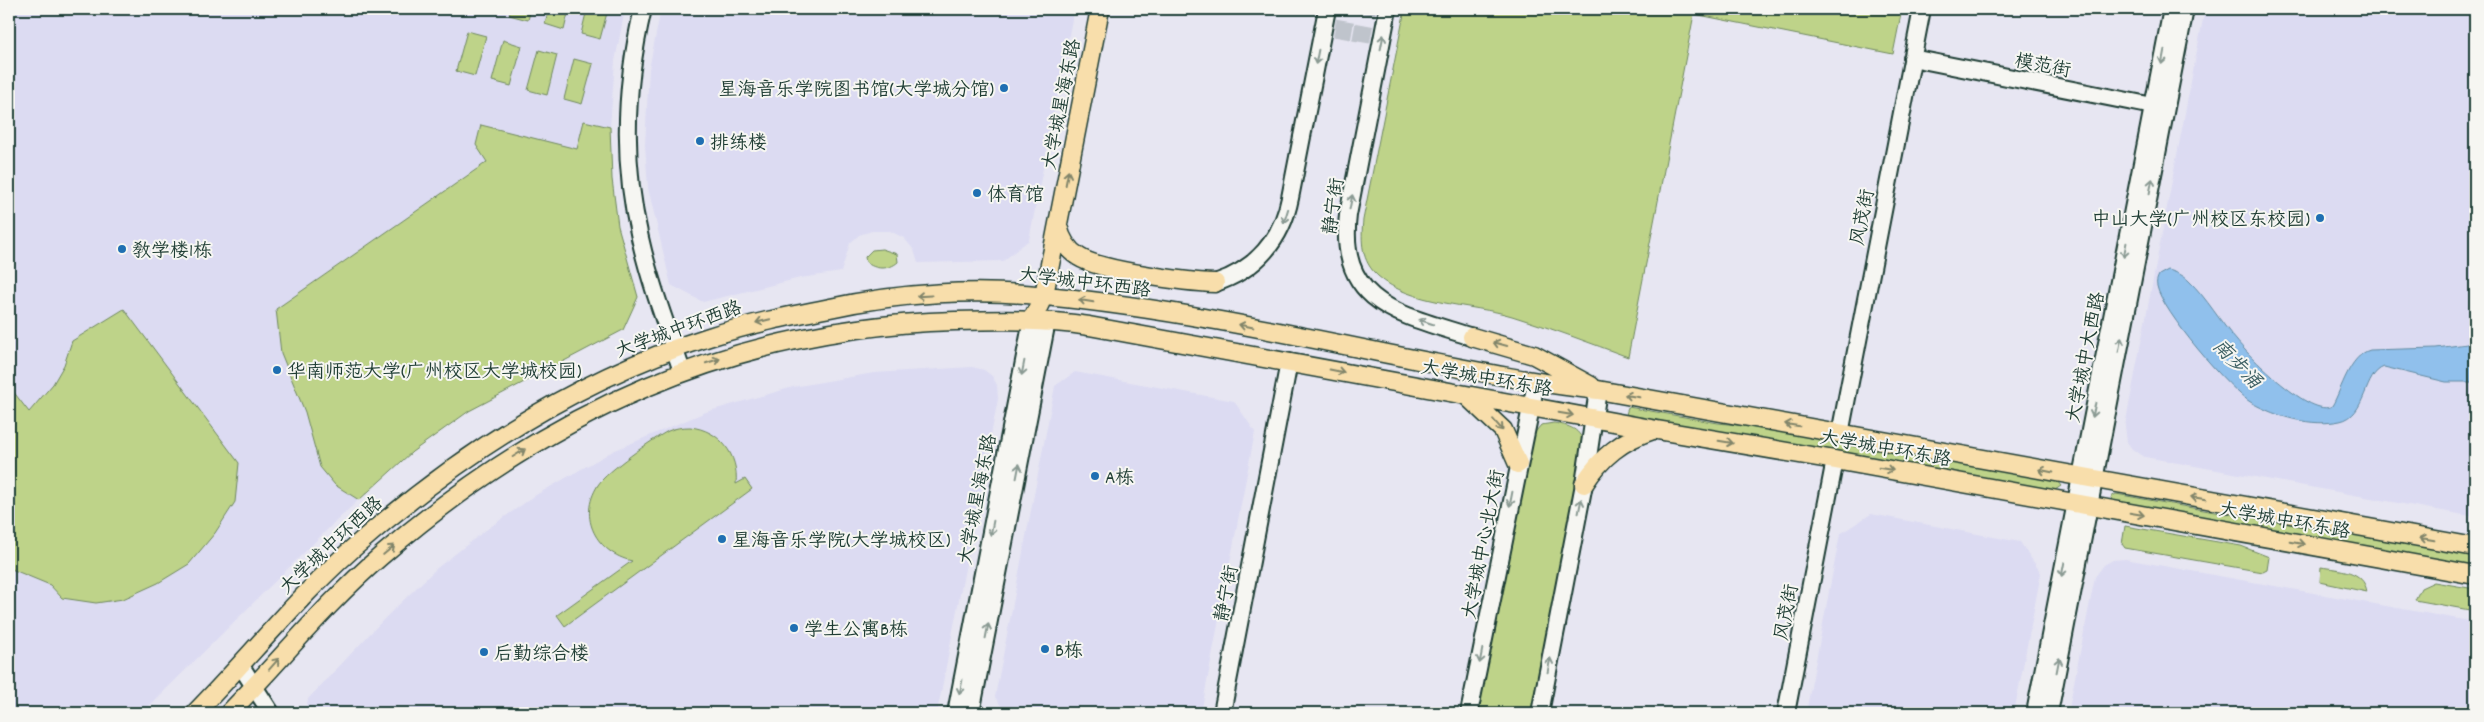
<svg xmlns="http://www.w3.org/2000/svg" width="2484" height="722" font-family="Dekko,'LXGW WenKai TC',sans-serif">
  <rect width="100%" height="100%" fill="#e7e6f2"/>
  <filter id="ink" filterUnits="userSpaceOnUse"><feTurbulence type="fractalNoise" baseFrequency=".02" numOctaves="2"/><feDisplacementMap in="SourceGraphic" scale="10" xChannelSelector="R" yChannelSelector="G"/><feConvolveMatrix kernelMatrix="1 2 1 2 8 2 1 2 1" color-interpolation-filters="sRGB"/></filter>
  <g filter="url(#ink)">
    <path fill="#dcdbf2" d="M 9,9 L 625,9 L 615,61 L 610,127 L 612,179 L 618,226 L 638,297 L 623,330 L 495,396 L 469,411 L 412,452 L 384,476 L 332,525 L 142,713 L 9,713 Z
      M 661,9 L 1074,9 L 1029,240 L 1003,261 L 918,263 L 914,250 L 904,238 L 890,231 L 872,231 L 859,235 L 850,243 L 841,272 L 800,278 L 703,302 L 671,285 L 648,188 L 645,145 L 649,69 Z
      M 2205,9 L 2475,9 L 2475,517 L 2145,457 L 2132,449 L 2127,442 L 2125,426 Z
      M 972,367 L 984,370 L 992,376 L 997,385 L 998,399 L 937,713 L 305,713 L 308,699 L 386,617 L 437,568 L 486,530 L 536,495 L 613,451 L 706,412 L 793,387 L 874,373 Z
      M 1075,372 L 1234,401 L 1255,432 L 1201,713 L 1006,713 L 995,697 L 1055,386 Z
      M 1871,514 L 2020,542 L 2041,573 L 2014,713 L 1806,713 L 1840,534 Z
      M 2125,559 L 2475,622 L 2475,713 L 2068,713 L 2095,577 L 2104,565 L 2113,560 Z"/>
    <path fill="#bed389" stroke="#6e885e" d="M 511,9 L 531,9 L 528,20 L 509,15 Z
      M 549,9 L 569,9 L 564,30 L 545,24 Z
      M 587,9 L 608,9 L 600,39 L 581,34 Z
      M 1405,9 L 1902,9 L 1893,54 L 1694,14 L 1628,357 C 1590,343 1551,328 1512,316 C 1472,304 1410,305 1378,276 C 1361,261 1361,241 1363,220 Z
      M 467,31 L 486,36 L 475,76 L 456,71 Z
      M 503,40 L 522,46 L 511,86 L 492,81 Z
      M 539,50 L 557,55 L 547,95 L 528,90 Z
      M 574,59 L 593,64 L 582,104 L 564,99 Z
      M 584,121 L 610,127 L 612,179 L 618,226 L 638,297 L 623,330 L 469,411 L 412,452 L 359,500 L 335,485 L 320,467 L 305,412 L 281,353 L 276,309 L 487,162 L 476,145 L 481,125 L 577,149 Z
      M 882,249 L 897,254 L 898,262 C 889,270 875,270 866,262 L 865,257 L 872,250 Z
      M 124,309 L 239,463 L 235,502 L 215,533 L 189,564 L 158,583 L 123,599 L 96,603 L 62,598 L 50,585 L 9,568 L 9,386 L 29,412 L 53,384 L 64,365 L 72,341 Z
      M 1628,407 L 1718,423 L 1766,428 L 2057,481 L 2061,486 L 2055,490 L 1626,415 Z
      M 1554,423 C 1569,426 1581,428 1584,446 L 1532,713 L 1478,713 L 1531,437 L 1541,425 Z
      M 690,427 C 720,430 739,455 736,484 L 745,479 L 752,489 L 565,626 L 557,615 L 632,561 C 597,553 577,518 598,485 C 607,471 653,439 668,431 C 675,428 682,427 690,427 Z
      M 2116,494 L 2220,513 L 2279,519 L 2475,555 L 2475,568 L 2112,501 L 2111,497 Z
      M 2125,526 L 2241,546 L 2269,557 L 2267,570 L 2263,572 L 2125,548 L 2122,544 Z
      M 2321,567 C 2339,570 2364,570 2367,592 L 2320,582 Z
      M 2434,582 L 2475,589 L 2475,611 L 2415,600 L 2421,588 Z"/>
    <path fill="#90c0ec" stroke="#638ca2" d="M 2168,270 C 2176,272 2183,275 2189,281 C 2207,298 2220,322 2237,341 C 2250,357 2312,419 2332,406 C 2342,389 2349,356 2370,350 L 2436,348 L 2475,343 L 2475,382 L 2446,382 L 2384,367 C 2363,374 2367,416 2340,421 C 2312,427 2277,417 2252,403 C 2230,391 2161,310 2157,286 C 2156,282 2157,279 2159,275 Z"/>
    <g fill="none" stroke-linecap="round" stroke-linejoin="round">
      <path stroke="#bfc4cc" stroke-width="18" stroke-dasharray="18 9" stroke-linecap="butt" d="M 1342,38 L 1347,9
        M 1361,42 L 1367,9"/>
      <defs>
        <path id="secondary" d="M 643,9 C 625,84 622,162 640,238 C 650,283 667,327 682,371
          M 1388,9 L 1348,215 C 1337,306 1404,315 1472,337
          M 1912,58 L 2163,108
          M 1215,283 C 1256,270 1282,239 1290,198 L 1327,9
          M 1840,434 L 1922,9
          M 241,666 L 271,713
          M 956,713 L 1032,320
          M 971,713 L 1047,321
          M 1222,713 L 1289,362
          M 1469,713 L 1536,383
          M 1540,713 L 1584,484 L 1598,390
          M 1786,713 L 1835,460
          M 2035,713 L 2172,9
          M 2049,713 L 2185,9"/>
        <path id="primary" d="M 1058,226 C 1061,239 1067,250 1079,257 C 1101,271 1187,282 1215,283
          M 1032,320 L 1044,295 L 1100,9
          M 1472,337 L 1534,355 L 1591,386
          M 1468,397 L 1503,430 L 1518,464
          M 1584,484 C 1601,457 1622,440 1653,430
          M 195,713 C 248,659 295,600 351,550 C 455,458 576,379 709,337 C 749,324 789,316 830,308 C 899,293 976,288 1046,296 C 1159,307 1272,330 1383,353 C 1455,367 1525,382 1598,390 L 2475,547
          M 229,713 C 280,661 325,604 381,556 C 547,412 733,327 955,321 C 1000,320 1044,319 1089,326 L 1657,430 L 1835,460 L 2475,575"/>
      </defs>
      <use href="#secondary" stroke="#1f3d34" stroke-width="20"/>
      <use href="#primary" stroke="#1f3d34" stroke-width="21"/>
      <use href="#secondary" stroke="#f6f6f2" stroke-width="16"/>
      <use href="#primary" stroke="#f8deab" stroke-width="18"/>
    </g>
    <defs><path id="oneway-shaft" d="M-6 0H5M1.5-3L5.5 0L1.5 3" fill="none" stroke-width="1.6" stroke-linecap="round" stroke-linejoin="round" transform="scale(1.25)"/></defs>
    <g stroke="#8a9a93">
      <use href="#oneway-shaft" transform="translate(1382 42) rotate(-79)"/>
      <use href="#oneway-shaft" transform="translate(1317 57) rotate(101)"/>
      <use href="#oneway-shaft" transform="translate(2163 57) rotate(101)"/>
      <use href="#oneway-shaft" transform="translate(2151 186) rotate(-79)"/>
      <use href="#oneway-shaft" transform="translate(1351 202) rotate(-79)"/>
      <use href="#oneway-shaft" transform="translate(1286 216) rotate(107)"/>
      <use href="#oneway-shaft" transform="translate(2125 250) rotate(101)"/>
      <use href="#oneway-shaft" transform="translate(1426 322) rotate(-162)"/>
      <use href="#oneway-shaft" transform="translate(2120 345) rotate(-79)"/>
      <use href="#oneway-shaft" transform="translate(1023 368) rotate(101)"/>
      <use href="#oneway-shaft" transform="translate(2094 410) rotate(101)"/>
      <use href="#oneway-shaft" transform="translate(1018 471) rotate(-79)"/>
      <use href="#oneway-shaft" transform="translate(1511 499) rotate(101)"/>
      <use href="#oneway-shaft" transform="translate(1580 506) rotate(-79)"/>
      <use href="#oneway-shaft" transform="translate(992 528) rotate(101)"/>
      <use href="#oneway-shaft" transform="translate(2063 569) rotate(101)"/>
      <use href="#oneway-shaft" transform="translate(987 631) rotate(-79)"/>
      <use href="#oneway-shaft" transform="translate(1481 656) rotate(101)"/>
      <use href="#oneway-shaft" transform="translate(1549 665) rotate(-79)"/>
      <use href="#oneway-shaft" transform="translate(2058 665) rotate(-79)"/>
      <use href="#oneway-shaft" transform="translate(961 687) rotate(101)"/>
    </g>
    <g stroke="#81856a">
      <use href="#oneway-shaft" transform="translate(1067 178) rotate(-79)"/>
      <use href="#oneway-shaft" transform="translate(924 296) rotate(177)"/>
      <use href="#oneway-shaft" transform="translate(1086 301) rotate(-170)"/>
      <use href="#oneway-shaft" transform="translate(763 321) rotate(166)"/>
      <use href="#oneway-shaft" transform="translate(1246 326) rotate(-169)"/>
      <use href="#oneway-shaft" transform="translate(1500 344) rotate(-165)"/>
      <use href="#oneway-shaft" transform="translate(713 361) rotate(-18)"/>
      <use href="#oneway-shaft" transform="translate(1337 371) rotate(11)"/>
      <use href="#oneway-shaft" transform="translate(1632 396) rotate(-170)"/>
      <use href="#oneway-shaft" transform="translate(1566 414) rotate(10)"/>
      <use href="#oneway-shaft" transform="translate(1498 425) rotate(49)"/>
      <use href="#oneway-shaft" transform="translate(1792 425) rotate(-170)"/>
      <use href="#oneway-shaft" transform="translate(1726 442) rotate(9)"/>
      <use href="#oneway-shaft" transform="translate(519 453) rotate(-32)"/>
      <use href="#oneway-shaft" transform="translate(1886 469) rotate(10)"/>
      <use href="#oneway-shaft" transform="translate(2046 471) rotate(-168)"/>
      <use href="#oneway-shaft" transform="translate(2198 498) rotate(-170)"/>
      <use href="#oneway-shaft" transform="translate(2137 514) rotate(10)"/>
      <use href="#oneway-shaft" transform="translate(2427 539) rotate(-170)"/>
      <use href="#oneway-shaft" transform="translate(2297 543) rotate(10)"/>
      <use href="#oneway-shaft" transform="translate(389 550) rotate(-40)"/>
      <use href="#oneway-shaft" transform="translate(274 664) rotate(-49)"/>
    </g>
  </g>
  <g fill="#1f6fb2" stroke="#f6f6f2" stroke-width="2">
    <circle cx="1004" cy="88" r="5"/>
    <circle cx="700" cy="141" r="5"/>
    <circle cx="977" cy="193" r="5"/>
    <circle cx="2320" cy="218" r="5"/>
    <circle cx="122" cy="249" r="5"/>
    <circle cx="277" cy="370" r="5"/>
    <circle cx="1095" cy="476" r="5"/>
    <circle cx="722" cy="539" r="5"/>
    <circle cx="794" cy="628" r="5"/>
    <circle cx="1045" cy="649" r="5"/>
    <circle cx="484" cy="652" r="5"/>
  </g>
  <g text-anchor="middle" stroke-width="4" stroke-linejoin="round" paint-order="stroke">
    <g font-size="19" fill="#1f3d34" stroke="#f6f6f2">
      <text transform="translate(2043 64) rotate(11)" y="7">模范街</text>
      <text transform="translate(1060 104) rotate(-79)" y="7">大学城星海东路</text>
      <text transform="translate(1332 206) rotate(-82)" y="7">静宁街</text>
      <text transform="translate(1861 217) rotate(-79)" y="7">风茂街</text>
      <text transform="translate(1085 281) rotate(7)" y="7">大学城中环西路</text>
      <text transform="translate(678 328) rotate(-20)" y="7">大学城中环西路</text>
      <text transform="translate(2084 357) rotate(-79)" y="7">大学城中大西路</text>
      <text transform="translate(1487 377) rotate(10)" y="7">大学城中环东路</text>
      <text transform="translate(1886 447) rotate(10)" y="7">大学城中环东路</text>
      <text transform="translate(976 499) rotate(-79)" y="7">大学城星海东路</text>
      <text transform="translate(2285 519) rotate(10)" y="7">大学城中环东路</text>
      <text transform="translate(330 544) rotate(-43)" y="7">大学城中环西路</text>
      <text transform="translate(1482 544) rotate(-79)" y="7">大学城中心北大街</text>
      <text transform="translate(1225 593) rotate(-79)" y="7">静宁街</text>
      <text transform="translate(1785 612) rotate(-79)" y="7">风茂街</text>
    </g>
    <g font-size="19" fill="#1f3d34" stroke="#f6f6f2" text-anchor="start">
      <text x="994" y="95" text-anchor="end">星海音乐学院图书馆(大学城分馆)</text>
      <text x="710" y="148">排练楼</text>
      <text x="987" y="200">体育馆</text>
      <text x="2310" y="225" text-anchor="end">中山大学(广州校区东校园)</text>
      <text x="132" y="256">教学楼1栋</text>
      <text x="287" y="377">华南师范大学(广州校区大学城校园)</text>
      <text x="1105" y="483">A栋</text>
      <text x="732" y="546">星海音乐学院(大学城校区)</text>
      <text x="804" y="635">学生公寓B栋</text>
      <text x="1055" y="656">B栋</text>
      <text x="494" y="659">后勤综合楼</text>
    </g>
    <g font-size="20" font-style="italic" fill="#3b5e62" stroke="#f6f6f2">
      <text transform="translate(2238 363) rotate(46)" y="7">南步涌</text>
    </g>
  </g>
  <rect width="2484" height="722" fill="none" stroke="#f6f6f2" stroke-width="30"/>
  <rect x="15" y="15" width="2454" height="692" fill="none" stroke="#1f3d34" stroke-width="2" filter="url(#ink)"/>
</svg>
